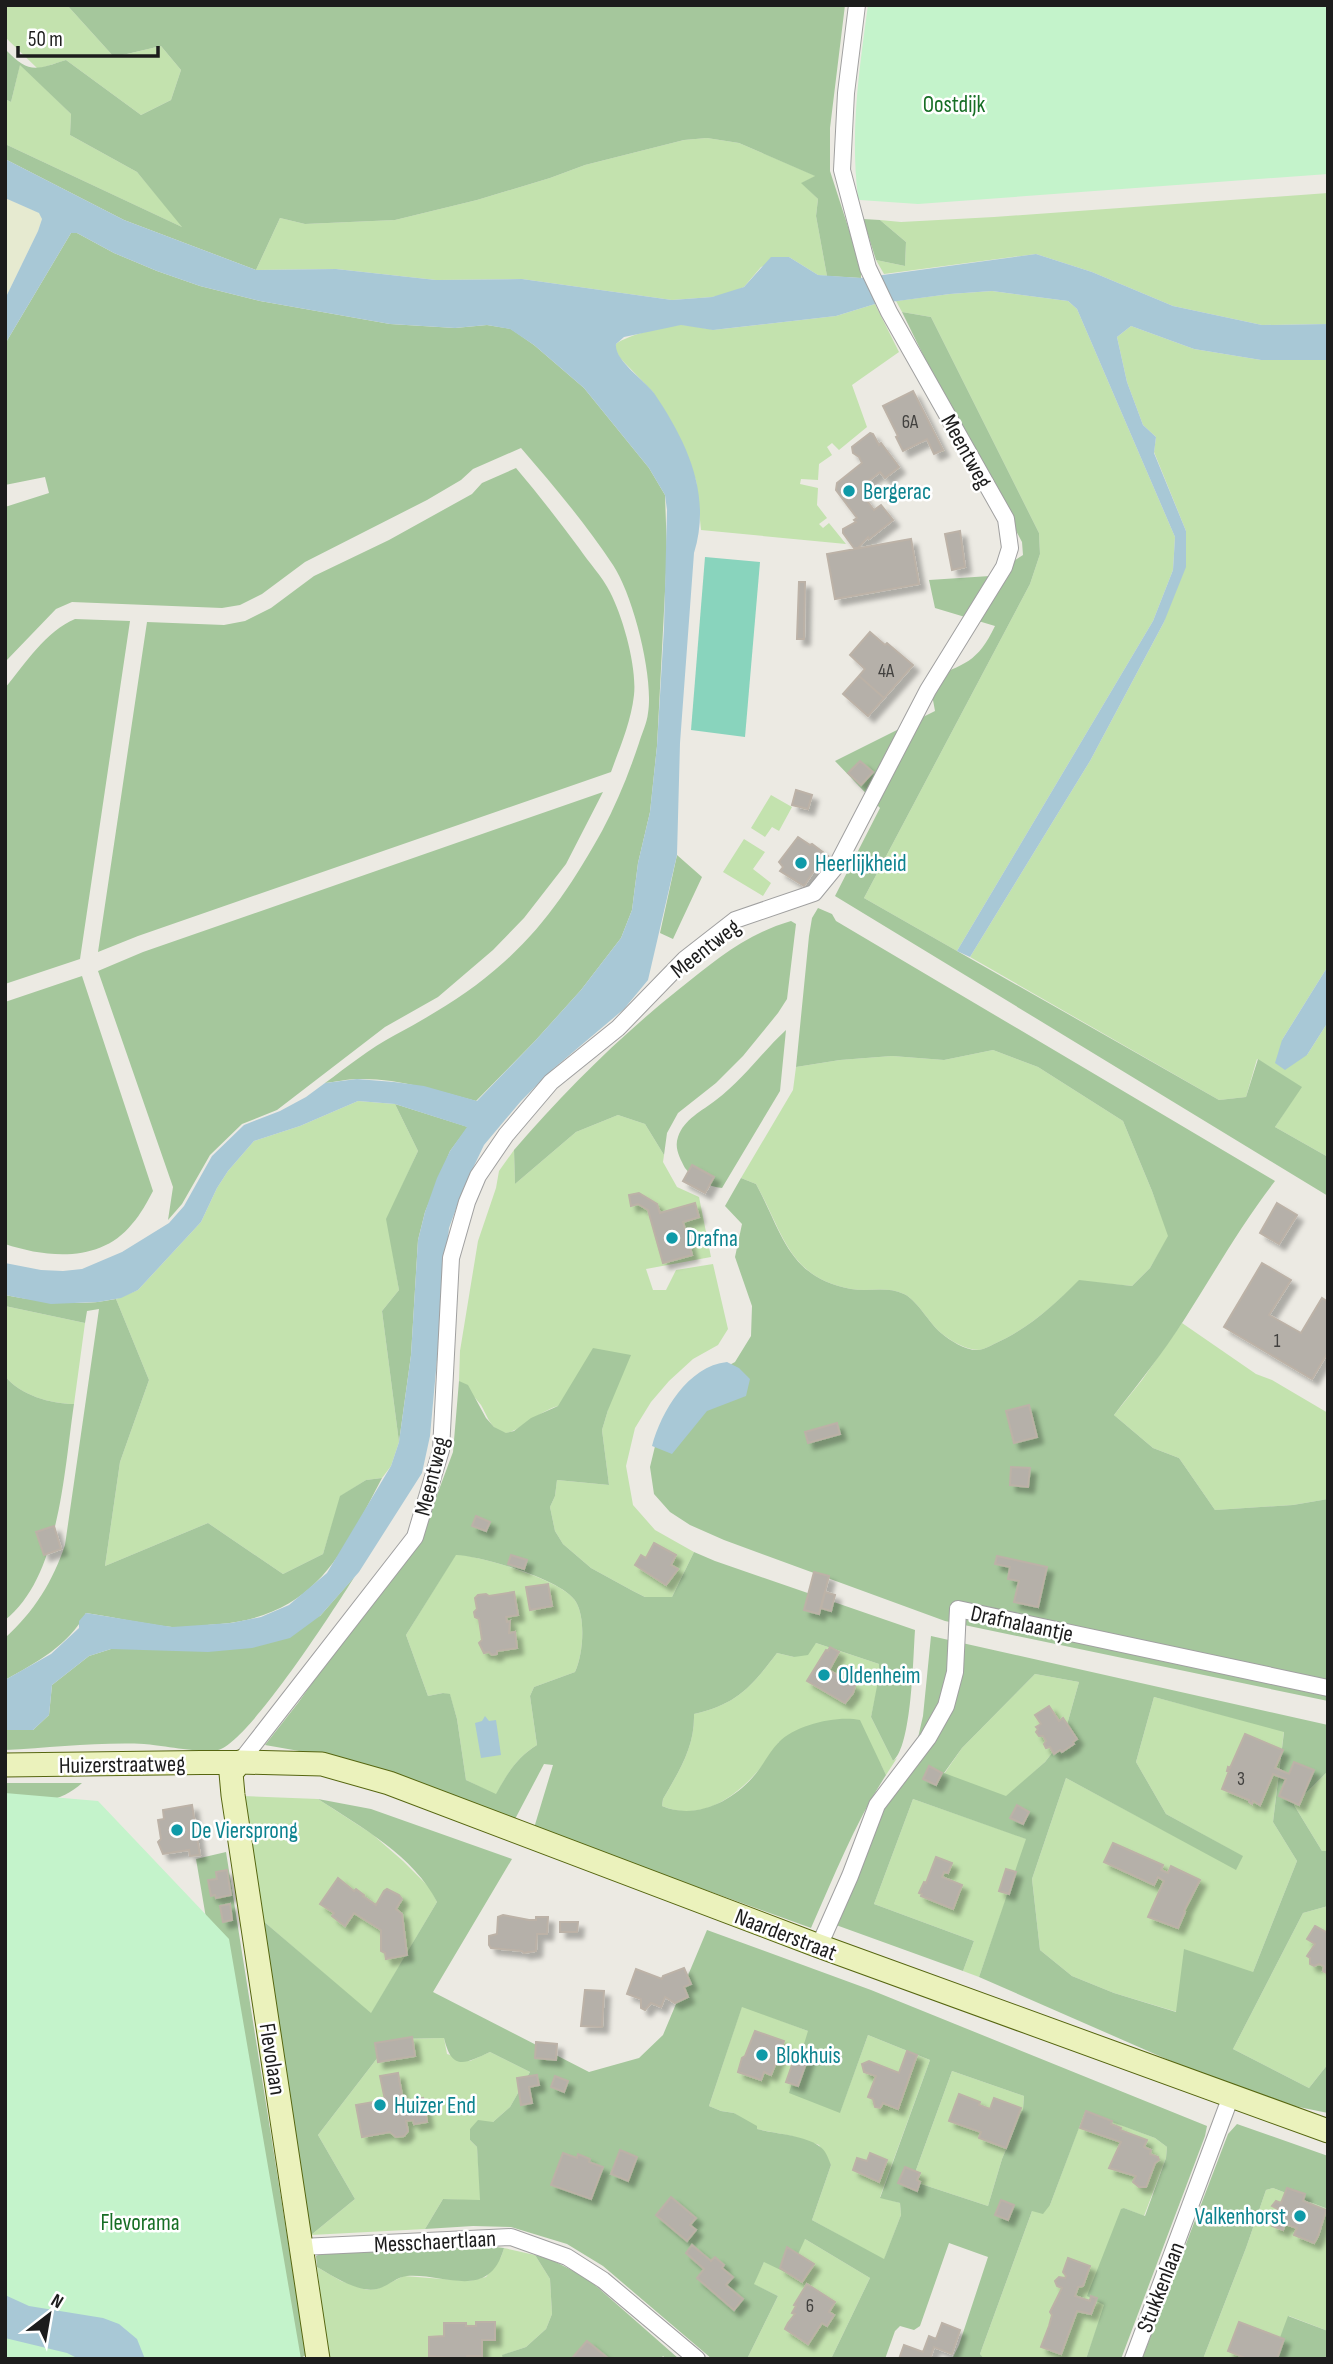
<svg xmlns="http://www.w3.org/2000/svg" width="1333" height="2364" font-family="'Sofia Sans Condensed',sans-serif">
  <defs>
    <filter id="shadow"><feDropShadow dx="6" dy="6" stdDeviation="2" flood-color="#0004"/></filter>
  </defs>
  <rect width="100%" height="100%" fill="#eceae3"/>
  <path fill="#e6ead0" d="M 5,198 L 40,213 L 42,219 L 38,231 L 5,299 Z"/>
  <path fill="#c3e2ae" d="M 5,5 L 67,5 L 114,57 L 161,46 L 181,70 L 171,100 L 141,115 L 66,60 L 38,69 L 5,37 Z
    M 20,64 L 71,114 L 70,135 L 137,172 L 184,228 L 5,144 L 5,99 L 11,102 Z
    M 707,138 L 739,143 L 816,176 L 802,183 L 818,199 L 816,216 L 827,276 L 818,275 L 789,257 L 761,267 L 744,287 L 728,294 L 712,297 L 672,300 L 522,279 L 436,280 L 336,269 L 256,270 L 280,218 L 305,224 L 395,220 L 477,200 L 550,178 L 585,165 L 684,140 Z
    M 1328,193 L 1328,324 L 1262,325 L 1173,306 L 1092,272 L 1036,254 L 884,274 L 876,260 L 905,266 L 906,242 L 880,220 L 901,222 L 994,217 Z
    M 992,291 L 1068,301 L 1077,309 L 1175,537 L 1173,570 L 1153,621 L 957,951 L 864,898 L 1030,584 L 1040,554 L 1039,533 L 931,317 L 902,312 L 896,301 L 950,294 Z
    M 875,304 L 899,352 L 852,385 L 867,427 L 839,450 L 832,443 L 827,447 L 832,455 L 819,464 L 818,480 L 801,479 L 800,484 L 818,488 L 817,505 L 827,518 L 819,524 L 823,528 L 829,523 L 846,544 L 701,530 L 696,480 L 653,392 L 620,358 L 615,349 L 616,344 C 627,335 668,325 682,325 C 695,325 708,331 722,329 L 836,316 Z
    M 1131,326 L 1194,349 L 1261,360 L 1328,360 L 1328,966 L 1282,1040 L 1307,1055 L 1328,1022 L 1328,1157 L 1275,1127 L 1301,1087 L 1257,1059 L 1246,1097 L 1219,1100 L 970,957 L 1090,761 L 1164,622 L 1186,531 L 1154,452 L 1156,437 L 1143,425 L 1127,382 L 1117,337 Z
    M 771,795 L 792,807 L 779,831 L 772,827 L 765,837 L 751,828 Z
    M 744,839 L 765,852 L 753,869 L 771,883 L 763,896 L 723,872 Z
    M 993,1050 L 1038,1067 L 1123,1121 L 1152,1191 L 1169,1236 L 1150,1268 L 1132,1286 L 1079,1281 C 1053,1306 1028,1329 994,1344 C 990,1346 984,1349 979,1350 C 966,1350 951,1341 941,1333 C 929,1323 917,1300 904,1294 C 887,1286 869,1292 851,1289 C 788,1277 784,1234 756,1184 L 741,1178 L 793,1090 L 796,1067 L 840,1060 L 892,1056 L 944,1060 Z
    M 358,1101 L 395,1104 L 418,1151 L 387,1219 L 399,1290 L 382,1311 L 399,1442 L 391,1466 L 382,1478 L 366,1480 L 341,1496 L 323,1554 L 283,1574 L 208,1523 L 105,1566 L 120,1462 L 149,1380 L 116,1299 L 138,1290 L 201,1222 L 217,1188 L 228,1171 L 254,1141 L 300,1126 Z
    M 618,1115 L 645,1124 L 664,1155 L 663,1162 L 677,1187 L 699,1197 L 711,1257 L 646,1269 L 653,1290 L 666,1290 L 676,1270 L 713,1264 L 728,1329 L 718,1345 L 693,1359 L 669,1381 L 651,1402 L 635,1428 L 626,1466 L 633,1505 L 655,1530 L 694,1552 L 672,1597 L 645,1597 L 633,1591 L 591,1568 L 563,1544 L 555,1531 L 550,1507 L 555,1496 L 557,1480 L 609,1485 L 602,1430 L 608,1410 C 594,1409 572,1404 559,1406 C 544,1408 514,1434 506,1433 C 491,1431 487,1415 481,1405 C 475,1397 466,1389 459,1381 L 460,1351 L 478,1241 L 496,1188 L 499,1171 L 514,1150 L 515,1184 L 576,1132 Z
    M 5,1306 L 85,1323 L 74,1404 C 51,1404 20,1395 5,1376 Z
    M 1182,1323 L 1256,1374 L 1272,1380 L 1328,1413 L 1328,1499 L 1293,1505 L 1215,1510 L 1179,1458 L 1153,1448 L 1114,1415 L 1142,1380 Z
    M 456,1554 C 482,1557 564,1580 576,1602 C 586,1619 583,1655 575,1672 L 534,1687 L 530,1696 L 537,1745 C 517,1757 507,1774 496,1795 L 466,1780 L 457,1719 L 450,1695 L 443,1693 L 428,1696 L 406,1635 Z
    M 816,1643 L 879,1664 L 880,1676 L 871,1717 L 893,1761 L 897,1758 L 886,1775 L 881,1765 L 779,1742 C 755,1781 711,1827 662,1806 L 663,1799 C 679,1771 695,1747 694,1714 C 737,1704 751,1687 777,1653 L 794,1657 Z
    M 1035,1674 L 1079,1682 L 1063,1739 L 1045,1762 L 1006,1797 L 944,1774 L 962,1748 Z
    M 1154,1697 L 1284,1731 L 1273,1822 L 1297,1861 L 1253,1972 L 1177,2012 L 1114,1993 L 1072,1976 L 1040,1950 L 1032,1879 L 1066,1778 L 1236,1869 L 1242,1856 L 1166,1814 L 1136,1762 Z
    M 1328,1771 L 1328,1851 L 1322,1851 L 1294,1805 Z
    M 242,1796 L 318,1799 L 372,1834 L 403,1861 L 430,1888 L 437,1902 L 371,2014 L 262,1920 Z
    M 913,1799 L 1027,1839 L 979,1977 L 963,1971 L 974,1941 L 874,1904 Z
    M 1328,1906 L 1328,2064 L 1309,2088 L 1233,2049 L 1303,1913 Z
    M 742,2006 L 808,2031 L 840,2112 L 868,2035 L 930,2060 L 880,2197 L 900,2203 L 901,2215 L 884,2260 L 812,2220 L 831,2165 L 819,2145 L 792,2136 L 756,2129 L 734,2113 L 721,2111 L 709,2106 Z
    M 444,2038 L 447,2054 L 470,2061 L 490,2052 L 530,2072 L 510,2107 L 493,2122 L 470,2129 L 470,2140 L 477,2147 L 481,2201 L 443,2199 L 425,2229 L 311,2235 L 355,2199 L 318,2135 L 385,2048 L 397,2039 Z
    M 952,2071 L 1024,2096 L 1023,2109 L 1002,2159 L 988,2206 L 912,2181 Z
    M 1085,2111 L 1155,2138 L 1167,2147 L 1166,2158 L 1144,2216 L 1124,2208 L 1088,2296 L 1105,2305 L 1086,2359 L 982,2358 L 980,2354 L 1032,2211 L 1050,2205 Z
    M 1273,2188 L 1328,2209 L 1328,2331 L 1289,2316 L 1272,2359 L 1203,2359 L 1246,2248 L 1266,2190 Z
    M 805,2239 L 870,2278 L 831,2359 L 747,2359 L 778,2296 L 753,2284 L 764,2262 Z
    M 504,2248 L 535,2255 L 550,2279 L 552,2314 L 546,2329 L 526,2347 L 503,2355 L 503,2359 L 329,2359 L 317,2267 L 341,2281 L 367,2290 L 377,2289 L 404,2276 L 469,2281 L 486,2277 L 501,2257 Z"/>
  <path fill="#a5c79c" fill-rule="evenodd" d="M 67,5 L 845,5 L 830,128 L 830,171 L 861,267 L 861,278 L 827,276 L 816,216 L 818,199 L 801,183 L 815,176 L 739,143 L 707,138 L 684,140 L 585,165 L 550,178 L 477,200 L 395,220 L 305,224 L 280,218 L 256,270 L 124,220 L 5,159 L 5,144 L 182,227 L 137,172 L 70,135 L 71,114 L 20,65 L 11,102 L 5,99 L 5,49 C 29,74 35,70 66,60 L 141,115 L 171,100 L 181,70 L 161,46 L 114,57 Z
    M 863,219 L 880,220 L 906,242 L 905,266 L 876,260 Z
    M 71,233 L 77,233 L 114,253 L 157,271 L 200,286 L 260,301 L 390,324 L 455,328 L 487,325 L 511,329 L 534,345 L 584,388 L 649,468 L 665,495 L 667,553 L 657,746 L 650,812 L 638,863 L 632,910 L 621,938 L 581,990 L 535,1041 L 476,1101 C 438,1091 398,1078 358,1079 C 347,1079 335,1082 325,1083 C 347,1067 370,1048 395,1035 C 434,1014 471,992 504,962 C 545,926 576,878 602,831 C 617,803 629,773 639,743 C 642,733 647,723 648,713 C 654,677 633,595 613,565 C 586,524 553,485 521,448 L 473,469 L 461,480 L 427,500 L 305,562 L 262,594 L 240,605 L 222,608 L 72,602 L 56,609 L 5,662 L 5,507 L 49,493 L 45,477 L 5,485 L 5,344 Z
    M 902,312 L 931,317 L 1039,533 L 1040,554 L 1030,584 L 864,898 L 1219,1100 L 1246,1097 L 1258,1059 L 1302,1087 L 1275,1127 L 1328,1157 L 1328,1196 L 835,896 L 880,808 L 835,761 L 935,711 L 929,678 C 964,665 978,662 995,626 L 935,608 L 929,580 L 990,576 L 1023,555 L 1022,542 L 940,389 Z
    M 516,468 C 538,494 559,521 579,548 C 589,563 602,576 610,592 C 623,617 637,667 634,695 C 631,722 620,747 611,772 L 138,936 L 98,952 L 147,622 L 224,625 L 245,621 L 271,608 L 314,576 L 389,540 L 472,494 L 482,483 Z
    M 75,619 L 130,621 L 80,959 L 5,984 L 5,688 C 25,664 46,631 75,619 Z
    M 603,792 L 566,864 L 524,918 L 493,950 L 438,997 L 385,1027 L 277,1110 L 242,1124 L 210,1155 L 182,1204 L 168,1220 L 173,1187 L 98,971 L 143,952 Z
    M 677,855 L 702,877 L 673,939 L 660,933 Z
    M 818,908 L 832,914 L 836,921 L 1275,1181 C 1241,1225 1214,1273 1184,1320 C 1163,1353 1138,1384 1114,1415 L 1153,1448 L 1179,1458 L 1215,1510 L 1293,1505 L 1328,1499 L 1328,1701 L 945,1621 L 724,1540 L 690,1525 L 670,1512 L 654,1494 L 650,1467 L 657,1438 L 706,1378 L 735,1362 L 751,1336 L 752,1306 L 735,1257 L 742,1224 L 725,1206 L 741,1178 L 756,1184 C 783,1234 788,1277 851,1289 C 869,1292 887,1286 904,1294 C 917,1300 929,1323 941,1333 C 951,1341 966,1351 979,1350 C 984,1349 990,1346 994,1344 C 1028,1329 1053,1306 1079,1280 L 1132,1286 L 1150,1268 L 1168,1236 L 1152,1191 L 1123,1121 L 1038,1067 L 993,1050 L 944,1060 L 892,1056 L 840,1060 L 796,1067 L 809,936 L 812,918 Z
    M 791,921 L 796,924 L 787,999 L 778,1013 L 743,1056 L 716,1083 L 678,1113 L 667,1133 L 664,1155 L 645,1124 L 618,1115 L 576,1132 L 515,1184 L 514,1150 C 564,1092 618,1038 678,990 C 716,960 744,935 791,921 Z
    M 82,976 L 153,1191 C 147,1202 141,1214 132,1224 C 101,1263 47,1258 5,1244 L 5,1002 Z
    M 786,1030 L 780,1091 L 722,1188 C 709,1187 693,1179 685,1168 C 680,1158 674,1148 678,1137 C 684,1119 702,1111 716,1100 C 743,1080 762,1052 786,1030 Z
    M 395,1104 L 468,1127 L 450,1151 L 425,1212 L 418,1240 L 411,1355 L 399,1442 L 382,1311 L 399,1290 L 386,1219 L 418,1151 Z
    M 5,1295 C 43,1302 78,1307 116,1299 L 149,1380 L 120,1462 L 105,1566 L 208,1523 L 283,1574 L 323,1554 L 340,1496 L 366,1480 L 382,1478 C 342,1554 316,1615 220,1624 C 204,1625 187,1628 172,1627 C 143,1624 115,1617 86,1613 C 69,1645 36,1663 5,1680 L 5,1638 C 34,1612 53,1581 65,1545 L 99,1309 L 87,1311 L 85,1323 L 5,1306 Z
    M 593,1348 L 631,1355 L 608,1410 L 602,1430 L 609,1485 L 557,1480 L 555,1496 L 550,1507 L 555,1531 L 563,1544 L 591,1568 L 633,1591 L 645,1597 L 672,1597 L 694,1552 L 715,1561 L 915,1630 C 913,1657 912,1746 893,1761 L 871,1717 L 879,1676 L 879,1664 L 816,1643 L 808,1655 L 794,1657 L 777,1653 C 751,1687 737,1704 694,1714 C 695,1747 679,1771 663,1799 L 662,1806 C 695,1820 731,1802 753,1777 C 763,1766 769,1752 779,1742 C 795,1725 837,1715 860,1720 L 886,1775 C 855,1822 834,1877 811,1928 L 534,1828 L 553,1765 L 544,1764 L 514,1821 L 345,1759 L 265,1745 L 298,1703 L 383,1583 L 437,1495 L 453,1452 L 459,1381 L 468,1385 L 486,1418 L 494,1427 L 506,1433 L 514,1431 L 531,1418 L 558,1406 ZM 456,1555 C 482,1556 564,1580 576,1602 C 586,1619 583,1655 575,1672 L 534,1687 L 530,1696 L 537,1745 C 517,1757 507,1774 496,1794 L 466,1780 L 457,1719 L 450,1694 L 443,1693 L 428,1696 L 406,1635 Z
    M 5,1376 C 20,1395 51,1404 74,1404 C 64,1470 60,1577 5,1620 Z
    M 355,1576 C 335,1608 249,1742 218,1750 C 205,1754 160,1745 144,1744 C 98,1742 51,1748 5,1750 L 5,1730 L 33,1730 L 49,1715 L 52,1685 L 89,1656 L 111,1649 L 152,1649 L 320,1616 Z
    M 931,1636 L 1328,1725 L 1328,1771 L 1294,1805 L 1322,1851 L 1328,1851 L 1328,1906 L 1303,1913 L 1233,2049 L 1309,2088 L 1328,2064 L 1328,2113 L 1289,2105 L 1205,2076 L 979,1977 L 1026,1839 L 913,1799 L 874,1904 L 974,1941 L 963,1971 L 836,1925 L 880,1812 L 914,1755 L 923,1716 ZM 1035,1674 L 1079,1682 L 1063,1739 L 1045,1762 L 1006,1796 L 944,1773 L 962,1748 ZM 1154,1697 L 1284,1732 L 1273,1822 L 1297,1861 L 1253,1972 L 1184,1949 L 1176,2012 L 1114,1993 L 1072,1976 L 1040,1950 L 1032,1879 L 1066,1778 L 1236,1870 L 1243,1856 L 1166,1814 L 1136,1762 Z
    M 5,1783 L 82,1783 C 61,1803 33,1803 5,1808 Z
    M 318,1799 L 371,1809 L 512,1859 L 433,1992 L 589,2072 L 639,2058 L 663,2035 L 707,1930 L 871,1990 L 1207,2126 L 1205,2136 L 1121,2359 L 1086,2359 L 1104,2305 L 1087,2296 L 1121,2209 L 1124,2208 L 1145,2216 L 1166,2158 L 1167,2147 L 1155,2138 L 1085,2112 L 1050,2205 L 1043,2214 L 1032,2211 L 980,2354 L 984,2359 L 952,2359 L 959,2345 L 988,2257 L 949,2243 L 920,2326 L 914,2330 L 900,2326 L 895,2331 L 885,2359 L 831,2359 L 870,2278 L 805,2239 L 789,2274 L 764,2262 L 754,2284 L 778,2296 L 747,2359 L 712,2359 L 603,2266 L 567,2244 L 511,2227 L 473,2226 L 425,2229 L 443,2199 L 480,2200 L 477,2147 L 470,2140 L 470,2129 L 478,2120 L 493,2122 L 510,2107 L 530,2072 L 490,2052 C 464,2064 452,2071 444,2038 L 397,2039 L 385,2048 L 318,2135 L 355,2199 L 311,2235 L 262,1920 L 371,2013 L 437,1902 C 414,1856 361,1827 318,1799 ZM 742,2007 L 808,2031 L 789,2093 L 840,2113 L 868,2035 L 930,2060 L 880,2198 L 900,2203 L 901,2215 L 884,2259 L 812,2220 L 831,2165 C 828,2158 826,2150 819,2146 C 804,2135 775,2134 757,2129 L 757,2126 L 734,2113 L 721,2111 L 709,2106 ZM 952,2071 L 1024,2096 L 1023,2109 L 1002,2159 L 988,2206 L 912,2181 Z
    M 226,1852 L 306,2355 L 299,2359 L 253,2195 L 196,1859 Z
    M 1237,2124 L 1328,2156 L 1328,2209 L 1273,2188 L 1266,2190 L 1246,2248 L 1203,2359 L 1142,2359 L 1228,2134 Z
    M 405,2246 L 496,2247 L 504,2248 C 489,2302 445,2273 407,2276 C 396,2277 387,2287 377,2289 C 360,2294 331,2275 317,2267 L 316,2256 L 322,2253 Z
    M 535,2255 L 552,2260 L 587,2278 L 679,2359 L 666,2359 L 663,2356 L 661,2359 L 503,2359 L 502,2355 L 526,2347 L 546,2329 L 552,2314 L 550,2279 Z
    M 1288,2316 L 1328,2331 L 1328,2359 L 1272,2359 Z"/>
  <path fill="#c4f3cb" d="M 868,5 L 1328,5 L 1328,174 L 918,204 L 860,200 L 858,198 C 850,131 859,71 868,5 Z
    M 5,1793 L 98,1801 L 229,1939 L 301,2359 L 5,2359 Z"/>
  <path fill="#89d4bd" d="M 705,557 L 760,562 L 745,737 L 691,730 Z"/>
  <path fill="#a8c8d6" d="M 5,159 L 124,220 L 256,270 L 336,269 L 436,280 L 522,279 L 672,300 L 712,297 L 744,287 L 771,257 L 789,257 L 818,275 L 861,278 L 1036,254 L 1092,272 L 1173,306 L 1262,325 L 1328,324 L 1328,360 L 1261,360 L 1194,349 L 1131,326 L 1117,337 L 1127,382 L 1143,425 L 1156,437 L 1154,453 L 1186,531 L 1186,567 L 1164,622 L 1090,761 L 970,957 L 957,951 L 1153,621 L 1173,570 L 1175,537 L 1077,309 L 1068,301 L 992,291 L 950,294 L 875,304 L 836,316 L 757,325 L 713,330 L 681,325 L 624,337 L 616,344 C 614,360 644,380 654,393 C 687,442 712,494 694,553 L 680,743 L 677,855 L 648,980 L 624,1009 L 553,1069 L 521,1101 L 484,1145 L 464,1187 L 449,1228 L 430,1436 L 422,1473 L 359,1572 L 320,1616 L 290,1638 L 252,1648 L 208,1652 L 111,1649 L 89,1656 L 52,1685 L 49,1715 L 33,1730 L 5,1730 L 5,1680 L 51,1654 L 79,1628 L 79,1621 L 86,1613 L 172,1627 L 231,1623 L 261,1617 L 289,1605 L 327,1573 L 391,1466 L 399,1442 L 411,1355 L 418,1240 L 425,1212 L 437,1178 L 450,1151 L 467,1127 L 395,1104 L 358,1101 L 300,1126 L 254,1141 L 228,1171 L 217,1188 L 201,1222 L 138,1290 L 121,1298 L 98,1302 L 51,1304 L 5,1295 L 5,1263 L 41,1270 L 63,1271 L 82,1269 L 122,1252 L 169,1223 L 184,1206 L 212,1156 L 244,1125 L 280,1111 L 306,1097 L 325,1083 L 357,1079 L 394,1082 L 424,1086 L 477,1101 L 535,1041 L 581,990 L 621,938 L 632,910 L 638,863 L 650,812 L 657,746 L 664,628 L 667,510 L 665,495 L 649,468 L 584,388 L 534,345 L 510,329 L 487,325 L 455,328 L 390,324 L 260,301 L 200,286 L 157,271 L 114,253 L 77,233 L 71,233 L 5,344 L 5,299 L 38,231 L 42,219 L 39,213 L 5,198 Z
    M 1328,966 L 1328,1022 L 1307,1055 L 1285,1070 L 1275,1063 L 1282,1040 Z
    M 727,1362 L 739,1368 L 750,1379 L 746,1396 L 707,1411 L 672,1454 L 652,1446 C 661,1412 688,1366 727,1362 Z
    M 485,1716 L 489,1721 L 496,1720 L 501,1755 L 481,1758 L 475,1723 L 482,1721 Z
    M 5,2295 L 29,2306 L 103,2318 L 119,2324 L 137,2339 L 145,2359 L 79,2359 L 67,2353 L 5,2338 Z"/>
  <path fill="#b5b0a9" stroke="#bcb2a7" stroke-width="2" filter="url(#shadow)" d="M 913,391 L 943,450 L 934,454 L 927,439 L 903,451 L 896,437 L 898,436 L 883,406 Z
    M 870,433 L 873,434 L 879,445 L 881,443 L 899,467 L 885,478 L 880,472 L 862,486 L 861,493 L 874,510 L 881,505 L 893,520 L 869,539 L 868,537 L 858,548 L 854,548 L 843,533 L 843,529 L 856,522 L 854,520 L 857,518 L 836,490 L 837,483 L 862,463 L 859,457 L 853,453 L 852,447 Z
    M 960,531 L 965,567 L 952,570 L 945,534 Z
    M 911,539 L 919,584 L 835,599 L 827,554 Z
    M 799,582 L 805,582 L 804,639 L 797,639 Z
    M 870,632 L 885,645 L 887,643 L 913,665 L 884,698 L 859,676 L 865,669 L 850,655 Z
    M 859,676 L 884,698 L 868,716 L 843,694 Z
    M 860,761 L 873,772 L 861,785 L 848,773 Z
    M 796,790 L 812,795 L 808,809 L 792,805 Z
    M 798,837 L 810,845 L 812,844 L 828,856 L 820,868 L 817,866 L 804,886 L 780,871 L 783,867 L 779,862 Z
    M 692,1165 L 714,1177 L 705,1193 L 683,1181 Z
    M 639,1193 L 657,1204 L 660,1213 L 695,1203 L 699,1217 L 683,1222 L 692,1255 L 663,1263 L 648,1210 L 638,1204 L 631,1206 L 629,1195 Z
    M 1277,1203 L 1297,1215 L 1279,1244 L 1260,1233 Z
    M 1262,1263 L 1291,1280 L 1269,1315 L 1301,1333 L 1322,1298 L 1328,1302 L 1328,1352 L 1312,1379 L 1224,1327 Z
    M 1029,1405 L 1037,1437 L 1014,1443 L 1006,1411 Z
    M 837,1423 L 840,1434 L 808,1443 L 805,1432 Z
    M 1011,1467 L 1030,1468 L 1028,1487 L 1010,1485 Z
    M 476,1516 L 490,1522 L 486,1531 L 472,1526 Z
    M 54,1526 L 61,1549 L 44,1555 L 36,1532 Z
    M 654,1543 L 676,1555 L 671,1565 L 678,1569 L 666,1585 L 635,1565 L 641,1555 L 646,1558 Z
    M 511,1555 L 527,1560 L 524,1569 L 508,1564 Z
    M 997,1556 L 1047,1567 L 1038,1607 L 1014,1602 L 1019,1581 L 1008,1579 L 1010,1567 L 995,1564 Z
    M 814,1572 L 829,1576 L 819,1614 L 804,1610 Z
    M 548,1584 L 552,1606 L 530,1610 L 526,1587 Z
    M 514,1592 L 518,1615 L 506,1617 L 507,1622 L 510,1621 L 509,1633 L 515,1632 L 517,1648 L 497,1651 L 497,1654 L 492,1655 L 489,1652 L 484,1653 L 479,1643 L 482,1640 L 479,1619 L 475,1617 L 474,1612 L 477,1609 L 475,1598 L 478,1595 L 486,1594 L 489,1596 Z
    M 825,1592 L 835,1595 L 831,1611 L 821,1608 Z
    M 830,1647 L 839,1652 L 829,1670 L 855,1686 L 853,1693 L 845,1703 L 807,1681 L 826,1650 L 828,1651 Z
    M 1049,1706 L 1059,1721 L 1063,1718 L 1077,1739 L 1073,1742 L 1074,1744 L 1062,1752 L 1060,1750 L 1054,1754 L 1050,1747 L 1046,1748 L 1044,1744 L 1046,1741 L 1043,1736 L 1039,1736 L 1036,1732 L 1038,1729 L 1036,1727 L 1041,1724 L 1035,1715 Z
    M 1245,1734 L 1283,1750 L 1275,1768 L 1289,1774 L 1294,1762 L 1314,1770 L 1299,1805 L 1279,1796 L 1286,1779 L 1273,1774 L 1260,1805 L 1253,1801 L 1252,1804 L 1249,1802 L 1249,1800 L 1222,1789 L 1229,1771 L 1227,1771 L 1228,1767 L 1230,1768 Z
    M 929,1766 L 942,1773 L 936,1785 L 923,1779 Z
    M 192,1805 L 200,1855 L 190,1856 L 189,1850 L 163,1854 L 158,1842 L 161,1839 L 158,1820 L 164,1819 L 163,1810 Z
    M 1017,1805 L 1029,1812 L 1023,1824 L 1010,1818 Z
    M 1113,1843 L 1163,1865 L 1161,1870 L 1168,1873 L 1171,1866 L 1200,1880 L 1184,1911 L 1185,1912 L 1178,1928 L 1148,1917 L 1164,1881 L 1158,1877 L 1154,1885 L 1104,1862 Z
    M 936,1857 L 952,1863 L 948,1873 L 944,1872 L 942,1877 L 962,1885 L 953,1909 L 921,1896 L 922,1894 L 919,1893 L 924,1882 L 926,1883 Z
    M 1006,1869 L 1016,1872 L 1009,1894 L 999,1891 Z
    M 227,1870 L 231,1895 L 216,1898 L 215,1895 L 211,1896 L 208,1880 L 217,1879 L 216,1872 Z
    M 338,1878 L 354,1891 L 356,1889 L 364,1895 L 363,1896 L 376,1905 L 384,1891 L 387,1889 L 399,1895 L 402,1899 L 396,1909 L 402,1914 L 407,1955 L 386,1959 L 385,1953 L 381,1951 L 381,1930 L 354,1913 L 345,1926 L 332,1916 L 334,1913 L 320,1904 Z
    M 230,1904 L 232,1920 L 223,1922 L 220,1906 Z
    M 503,1915 L 529,1920 L 536,1920 L 536,1917 L 548,1917 L 547,1934 L 537,1934 L 536,1951 L 524,1953 L 522,1951 L 491,1948 L 489,1945 L 489,1936 L 497,1934 L 498,1917 Z
    M 560,1922 L 578,1922 L 577,1932 L 560,1932 Z
    M 1315,1926 L 1328,1933 L 1328,1974 L 1323,1971 L 1324,1966 L 1319,1964 L 1314,1966 L 1310,1964 L 1310,1958 L 1307,1956 L 1315,1944 L 1307,1939 Z
    M 684,1968 L 691,1984 L 684,1987 L 688,1997 L 675,2003 L 665,1997 L 661,2007 L 651,2003 L 645,2010 L 641,2008 L 641,1999 L 627,1994 L 636,1969 L 662,1979 L 663,1976 Z
    M 585,1990 L 604,1991 L 602,2027 L 581,2026 Z
    M 755,2031 L 784,2041 L 782,2046 L 785,2048 L 782,2056 L 779,2055 L 771,2075 L 764,2072 L 761,2080 L 738,2072 L 742,2058 L 745,2056 Z
    M 412,2037 L 415,2056 L 378,2062 L 375,2043 Z
    M 536,2042 L 557,2044 L 556,2060 L 535,2058 Z
    M 797,2051 L 809,2055 L 798,2086 L 786,2082 Z
    M 907,2051 L 917,2055 L 898,2109 L 883,2103 L 880,2108 L 875,2107 L 873,2099 L 868,2097 L 876,2076 L 864,2072 L 862,2064 L 869,2061 L 899,2073 Z
    M 398,2073 L 404,2106 L 411,2104 L 410,2100 L 423,2098 L 427,2122 L 414,2124 L 413,2120 L 406,2121 L 408,2131 L 404,2136 L 396,2137 L 390,2132 L 362,2137 L 356,2105 L 385,2100 L 380,2076 Z
    M 537,2075 L 539,2085 L 529,2087 L 532,2103 L 521,2105 L 517,2078 Z
    M 555,2076 L 568,2081 L 564,2092 L 551,2087 Z
    M 959,2094 L 980,2102 L 979,2105 L 990,2109 L 994,2098 L 1021,2108 L 1006,2148 L 979,2138 L 981,2132 L 949,2121 Z
    M 1086,2111 L 1112,2121 L 1111,2124 L 1121,2128 L 1120,2130 L 1147,2140 L 1144,2147 L 1151,2150 L 1150,2154 L 1158,2157 L 1159,2160 L 1155,2163 L 1146,2187 L 1139,2187 L 1133,2182 L 1136,2176 L 1109,2168 L 1121,2142 L 1080,2128 Z
    M 620,2150 L 637,2157 L 628,2181 L 611,2174 Z
    M 563,2153 L 577,2158 L 578,2154 L 590,2159 L 589,2162 L 603,2167 L 591,2199 L 551,2185 Z
    M 870,2153 L 887,2160 L 879,2182 L 853,2170 L 857,2158 L 867,2161 Z
    M 905,2167 L 920,2173 L 917,2180 L 920,2182 L 917,2191 L 898,2183 Z
    M 1287,2188 L 1305,2194 L 1303,2201 L 1326,2210 L 1318,2236 L 1314,2243 L 1294,2235 L 1297,2228 L 1285,2224 L 1283,2230 L 1272,2226 L 1278,2209 L 1272,2206 L 1276,2201 L 1281,2203 Z
    M 671,2197 L 696,2218 L 690,2225 L 696,2230 L 687,2241 L 656,2215 Z
    M 1001,2200 L 1014,2205 L 1008,2220 L 995,2215 Z
    M 692,2245 L 711,2261 L 715,2257 L 724,2265 L 722,2268 L 733,2277 L 726,2285 L 743,2299 L 734,2310 L 697,2278 L 704,2269 L 686,2253 Z
    M 787,2247 L 814,2264 L 802,2282 L 780,2268 Z
    M 1068,2258 L 1090,2266 L 1083,2286 L 1078,2287 L 1075,2296 L 1090,2301 L 1091,2296 L 1097,2298 L 1091,2314 L 1077,2311 L 1061,2354 L 1041,2347 L 1049,2326 L 1052,2315 L 1050,2312 L 1062,2288 L 1057,2286 L 1055,2281 L 1059,2277 L 1065,2278 L 1066,2276 L 1063,2272 Z
    M 807,2284 L 835,2302 L 829,2312 L 834,2315 L 827,2326 L 822,2323 L 808,2344 L 785,2329 L 788,2323 L 795,2314 L 792,2313 L 796,2306 L 794,2305 Z
    M 476,2322 L 495,2322 L 495,2340 L 482,2340 L 482,2356 L 467,2356 L 466,2359 L 429,2356 L 429,2337 L 444,2336 L 444,2323 L 466,2323 L 466,2326 L 476,2326 Z
    M 1239,2322 L 1284,2339 L 1277,2359 L 1242,2359 L 1243,2357 L 1228,2351 Z
    M 942,2323 L 960,2330 L 952,2354 L 934,2347 L 930,2359 L 899,2359 L 904,2345 L 923,2352 L 929,2336 L 936,2339 Z
    M 587,2341 L 609,2359 L 572,2358 Z"/>
  <g fill="none" stroke-linecap="round" stroke-linejoin="round">
    <defs>
      <path id="street" d="M 240,1762 L 415,1537 L 441,1450 L 451,1258 L 467,1202 L 478,1176 L 506,1135 L 551,1082 L 618,1028 L 685,959 L 735,920 L 814,893 L 837,865 L 928,690 L 1004,567 L 1010,548 L 1006,519 L 889,312 L 868,268 L 842,170 L 846,93 L 857,5
        M 819,1946 L 850,1876 L 877,1805 L 928,1738 L 946,1706 L 955,1672 L 958,1609 L 1328,1688
        M 301,2247 L 511,2237 L 567,2257 L 603,2280 L 697,2359
        M 1133,2359 L 1231,2096"/>
      <path id="secondary" d="M 240,1762 L 231,1773 L 233,1795 L 318,2359
        M 5,1765 L 240,1762 L 322,1764 L 389,1783 L 819,1946 L 1328,2131"/>
    </defs>
    <use href="#street" stroke="#a0a0a0" stroke-width="18"/>
    <use href="#secondary" stroke="#566610" stroke-width="25"/>
    <use href="#street" stroke="#fff" stroke-width="16"/>
    <use href="#secondary" stroke="#ebf2bc" stroke-width="23"/>
  </g>
  <g fill="#0f9aa8" stroke="#fff" stroke-width="2.5">
    <circle cx="849" cy="491" r="7"/>
    <circle cx="801" cy="863" r="7"/>
    <circle cx="672" cy="1238" r="7"/>
    <circle cx="824" cy="1675" r="7"/>
    <circle cx="177" cy="1830" r="7"/>
    <circle cx="762" cy="2055" r="7"/>
    <circle cx="380" cy="2105" r="7"/>
    <circle cx="1300" cy="2216" r="7"/>
  </g>
  <g text-anchor="middle" stroke-width="5" stroke-linejoin="round" paint-order="stroke">
    <g font-size="19" fill="#42413f">
      <text x="910" y="428">6A</text>
      <text x="886" y="677">4A</text>
      <text x="1277" y="1347">1</text>
      <text x="1241" y="1785">3</text>
      <text x="810" y="2312">6</text>
    </g>
    <g font-size="23" fill="#176e25" stroke="#fff">
      <text x="954" y="112">Oostdijk</text>
      <text x="140" y="2230">Flevorama</text>
    </g>
    <g font-size="23" fill="#1c1c1c" stroke="#fff">
      <text transform="translate(967 451) rotate(61)" y="8">Meentweg</text>
      <text transform="translate(705 948) rotate(-38)" y="8">Meentweg</text>
      <text transform="translate(431 1476) rotate(-76)" y="8">Meentweg</text>
      <text transform="translate(1022 1623) rotate(12)" y="8">Drafnalaantje</text>
      <text transform="translate(122 1764) rotate(-1)" y="8">Huizerstraatweg</text>
      <text transform="translate(786 1934) rotate(21)" y="8">Naarderstraat</text>
      <text transform="translate(273 2059) rotate(81)" y="8">Flevolaan</text>
      <text transform="translate(435 2241) rotate(-3)" y="8">Messchaertlaan</text>
      <text transform="translate(1160 2287) rotate(-69)" y="8">Stukkenlaan</text>
    </g>
    <g font-size="23" fill="#0d838f" stroke="#fff" text-anchor="start">
      <text x="863" y="499">Bergerac</text>
      <text x="815" y="871">Heerlijkheid</text>
      <text x="686" y="1246">Drafna</text>
      <text x="838" y="1683">Oldenheim</text>
      <text x="191" y="1838">De Viersprong</text>
      <text x="776" y="2063">Blokhuis</text>
      <text x="394" y="2113">Huizer End</text>
      <text x="1286" y="2224" text-anchor="end">Valkenhorst</text>
    </g>
  </g>
  <rect width="1333" height="2364" fill="none" stroke="#1c1c1c" stroke-width="14"/>
  <g transform="translate(49 2315) rotate(31)" stroke="#ffffff" stroke-width="5" paint-order="stroke">
  <path d="M0-5L12 26L0 18L-12 26Z" fill="#1c1c1c"/>
  <text y="-10" font-size="19" font-weight="bold" text-anchor="middle" fill="#1c1c1c">N</text>
  </g>
  <path d="M18 46v10h140v-10" fill="none" stroke="#1c1c1c" stroke-width="3.5"/>
  <text x="28" y="46" font-size="21" fill="#1c1c1c" stroke="#ffffff" stroke-width="5" paint-order="stroke">50 m</text>
</svg>
